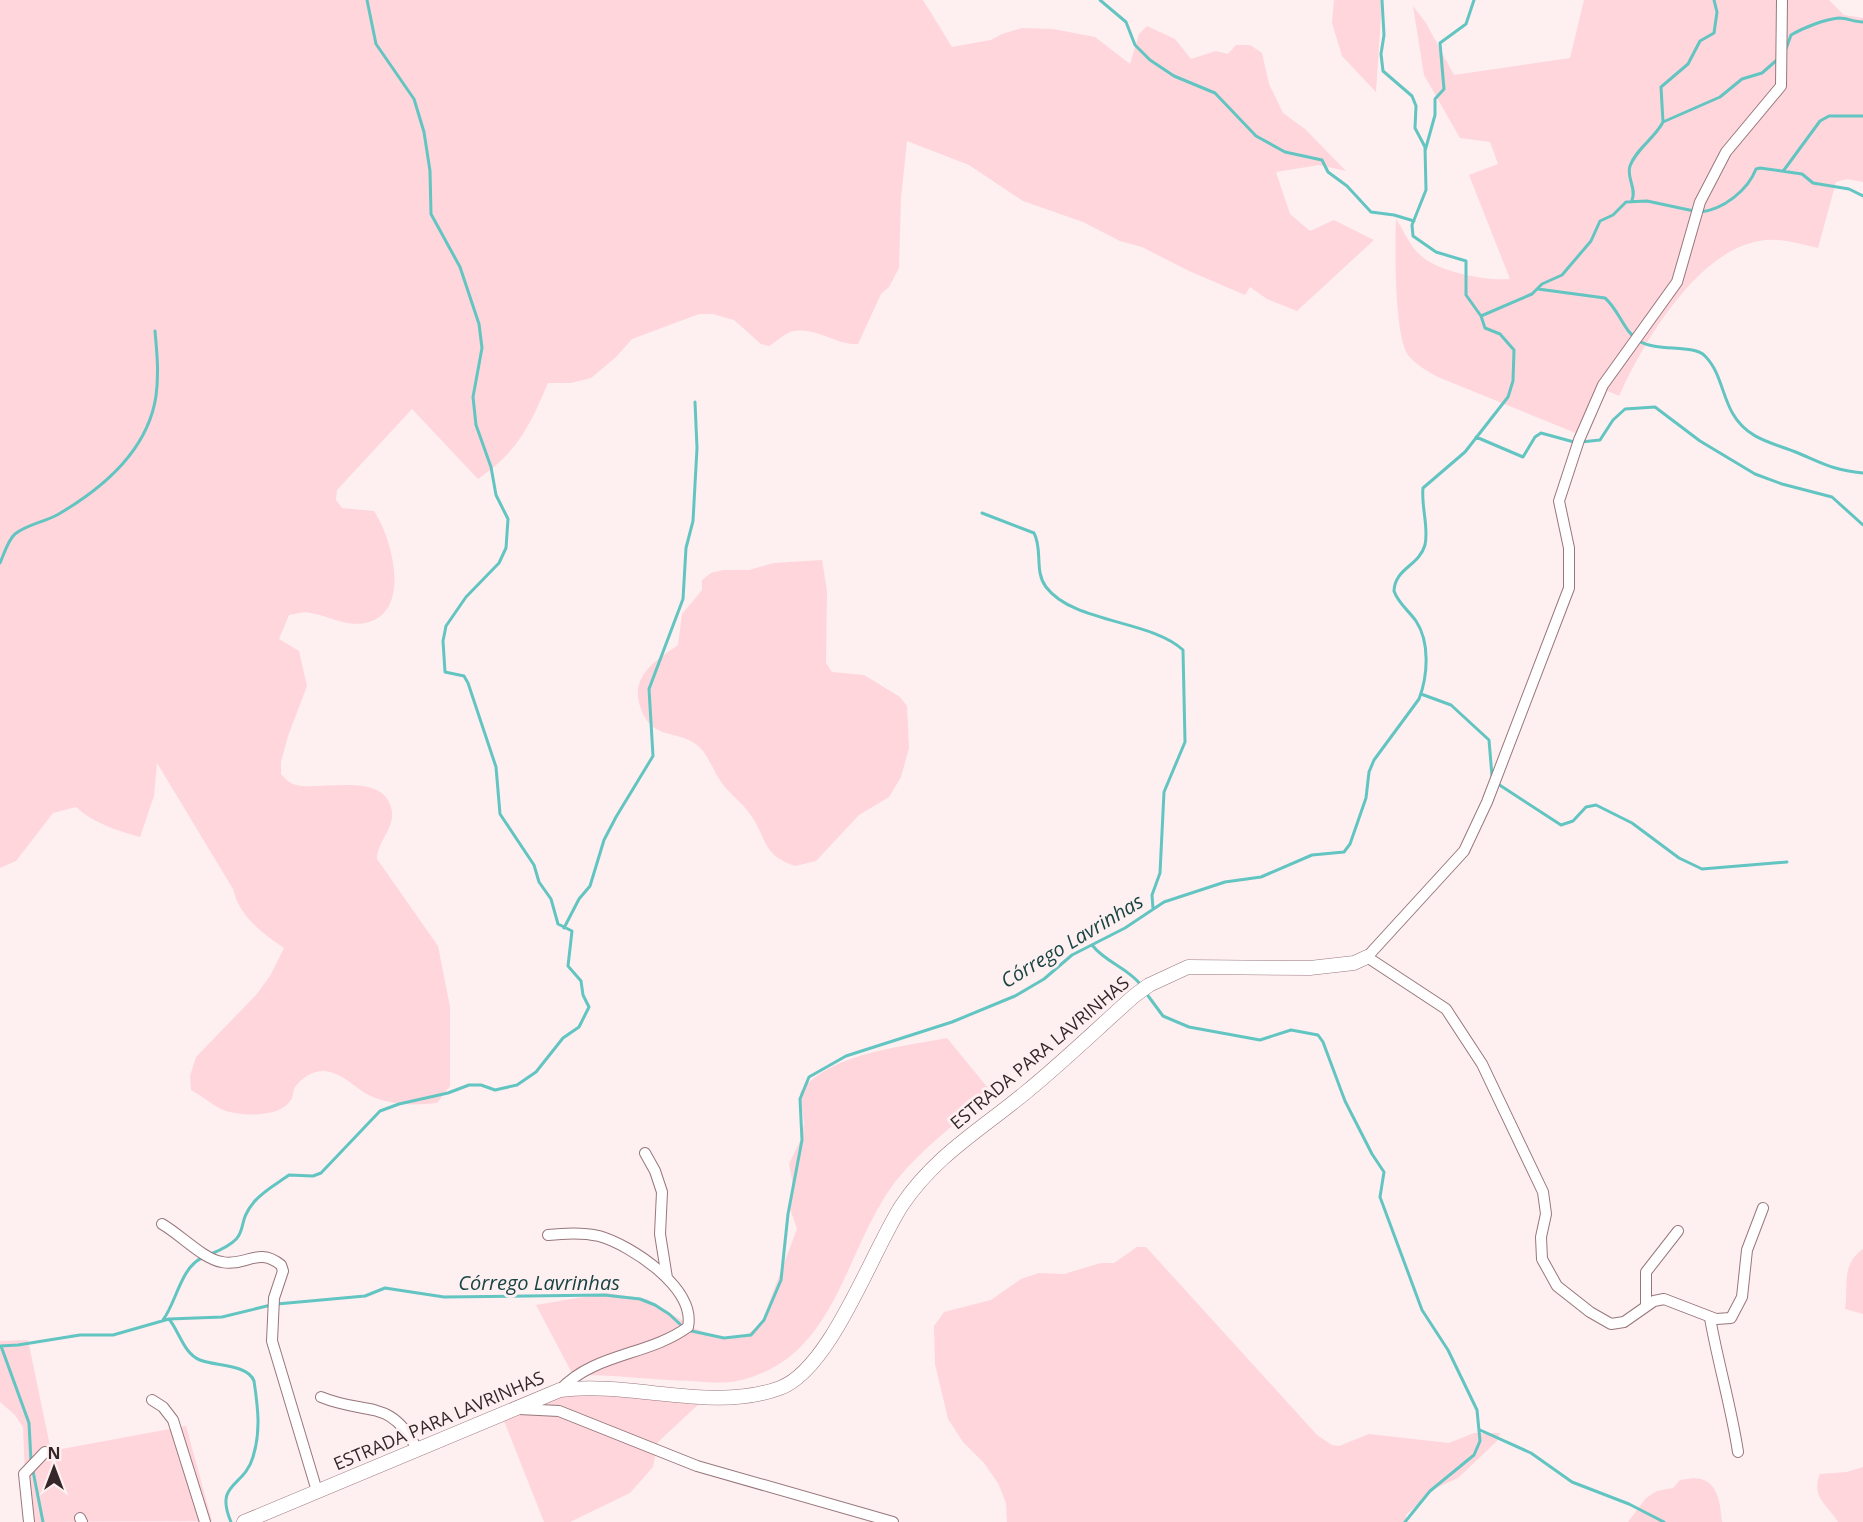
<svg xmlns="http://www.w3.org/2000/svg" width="1863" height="1522" font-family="'Open Sans',sans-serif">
  <rect width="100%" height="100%" fill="#feeff1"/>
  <path fill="#fed6dc" d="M 0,0 L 923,0 L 952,47 L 991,40 L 1002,34 L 1022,28 L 1053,29 L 1095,37 L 1130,64 L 1139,34 L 1147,26 L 1175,39 L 1191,59 L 1216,51 L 1228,54 L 1236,45 L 1250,45 L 1262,53 L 1269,84 L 1283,113 L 1305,129 L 1346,171 L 1319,165 L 1276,172 L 1290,214 L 1310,231 L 1334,220 L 1374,240 L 1297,311 L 1267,299 L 1250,287 L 1245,295 L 1189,271 L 1142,247 L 1120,241 L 1083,222 L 1023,201 L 969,165 L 907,141 L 901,198 L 899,268 L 889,287 L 881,294 L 858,344 C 835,345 818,327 793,331 C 785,333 776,342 769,346 L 761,344 L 734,320 L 713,314 L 699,314 L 632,339 L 616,357 L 591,378 L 571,383 L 548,383 C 530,425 518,452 478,479 L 412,409 L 337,490 L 336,500 L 342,508 L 374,511 C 392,538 413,613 365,623 C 346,627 329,616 311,613 C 304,611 296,614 289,615 L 279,639 L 299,651 L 307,686 L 288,736 L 281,762 L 281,774 C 284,777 287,781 291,783 C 312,795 386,767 392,812 C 394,829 377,842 377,859 L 438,946 L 450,1007 L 450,1086 L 437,1103 C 413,1106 386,1105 365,1093 C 352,1085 342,1073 325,1071 C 314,1070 301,1078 295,1087 C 293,1091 293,1097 291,1100 C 279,1118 244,1116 226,1111 C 215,1107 202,1096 191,1090 L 190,1076 L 196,1057 L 256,995 L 270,976 L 284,948 C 262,933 239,916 233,889 L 157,763 L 154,796 L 140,837 C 116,830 95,824 76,807 L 53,813 L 16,861 L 0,868 Z
    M 1334,0 L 1382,0 L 1376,92 L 1342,56 L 1332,23 Z
    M 1584,0 L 1829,0 L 1844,15 L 1863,18 L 1863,182 L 1847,179 L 1836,182 L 1818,248 C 1799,244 1778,237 1759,241 C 1696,252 1643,343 1619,396 L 1601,388 L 1578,434 L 1438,377 C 1427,371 1416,365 1408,355 C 1394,334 1395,246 1396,219 C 1403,229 1408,242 1416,251 C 1434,272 1485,281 1510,279 L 1469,175 L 1498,164 L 1490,142 L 1460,138 L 1424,75 L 1413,6 L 1426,23 L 1454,75 L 1570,58 Z
    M 822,560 L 827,591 L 826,663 L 832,672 L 864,675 L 900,697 L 907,706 L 909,748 L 901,777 L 889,797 L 859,815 L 816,861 L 795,866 C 762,854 768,841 752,817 C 745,805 733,797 724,786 C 716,776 711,762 703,751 C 683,726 652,745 640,706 C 630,675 657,660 678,645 L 682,614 L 702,590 L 702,580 L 711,573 L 723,570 L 749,570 L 774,563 Z
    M 947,1038 L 992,1093 C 959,1121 922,1148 895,1182 C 843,1251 837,1360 737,1381 C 722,1384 706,1382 691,1381 C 651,1380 613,1374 573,1375 L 536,1305 L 607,1293 L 647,1299 L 696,1329 L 720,1338 L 742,1338 L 761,1324 L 797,1229 L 789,1206 L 794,1190 L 789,1164 L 801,1139 L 804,1123 L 800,1093 C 828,1053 902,1047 947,1038 Z
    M 1137,1247 L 1146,1247 L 1317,1435 L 1332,1445 L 1339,1446 L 1369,1434 L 1449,1443 L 1474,1433 L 1500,1433 L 1497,1441 L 1458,1478 L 1436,1488 L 1406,1515 L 1407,1522 L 1007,1522 L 1006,1503 L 998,1483 L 984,1463 L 963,1442 L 948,1419 L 935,1364 L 934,1326 L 944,1312 L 991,1300 L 1021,1279 L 1039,1273 L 1064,1274 L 1101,1263 L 1114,1263 Z
    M 1863,1249 L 1863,1314 L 1845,1309 C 1849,1287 1840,1265 1863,1249 Z
    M 28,1340 L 51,1451 L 186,1426 L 212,1521 L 27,1522 L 23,1427 L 15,1415 L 0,1402 L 0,1341 Z
    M 573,1391 L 701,1402 L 658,1442 L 653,1467 L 630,1493 L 570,1522 L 544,1522 L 504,1421 Z
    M 1863,1467 L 1863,1522 L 1838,1522 C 1829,1506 1810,1497 1820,1474 L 1847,1472 Z
    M 1694,1478 C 1718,1479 1720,1502 1722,1522 L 1628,1522 L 1646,1498 L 1657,1491 L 1673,1488 L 1680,1480 Z"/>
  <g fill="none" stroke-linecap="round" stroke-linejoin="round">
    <path stroke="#62c5c1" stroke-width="3" d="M 1100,0 L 1126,22 L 1135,45 L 1150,60 L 1174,76 L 1215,93 L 1256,136 L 1285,152 L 1322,160 L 1328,172 L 1347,186 L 1371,212 L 1394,215 L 1414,221
      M 1382,0 L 1384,35 L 1381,54 L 1383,71 L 1412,96 L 1416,106 L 1415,128 L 1425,147 L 1426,190 L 1412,225 L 1413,236 L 1436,252 L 1466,261 L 1466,295 L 1481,316
      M 1786,49 L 1791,35 C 1803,28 1825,19 1839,18 C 1847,18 1854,22 1863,22
      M 1663,122 L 1720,97 L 1742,79 L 1762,73 L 1778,59
      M 1425,151 L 1435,115 L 1435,99 L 1444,89 L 1440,43 L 1466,24 L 1474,0
      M 1784,170 L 1820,121 L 1829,116 L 1863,116
      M 1632,200 C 1637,188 1626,178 1630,166 C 1636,149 1655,138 1663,122 L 1661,87 L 1688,64 L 1700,41 L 1714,33 L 1717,12 L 1714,0
      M 1700,212 C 1723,210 1748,190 1756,169 L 1760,168 L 1802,174 L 1813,183 L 1849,189 L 1863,196
      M 1538,289 L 1605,298 C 1619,310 1624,332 1639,341 C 1657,352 1694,344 1705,356 C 1721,372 1722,396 1733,414 C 1748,440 1774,443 1798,453 C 1824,464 1833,470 1863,473
      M 1481,316 L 1532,294 L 1542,284 L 1562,275 L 1591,241 L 1600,221 L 1613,215 L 1626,202 L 1647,201 L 1694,211
      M 1476,437 L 1523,457 L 1535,437 L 1541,433 L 1574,442
      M 1581,442 L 1600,440 L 1613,420 L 1625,409 L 1655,407 L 1700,441 L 1755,474 L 1782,484 L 1832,497 L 1863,525
      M 982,513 L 1034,533 C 1043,550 1034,571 1046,587 C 1073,623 1151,620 1183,650 L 1185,742 L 1164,792 L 1160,873 L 1152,895 L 1153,909
      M 0,563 C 4,554 8,540 15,534 C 26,525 44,522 57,515 C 102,489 148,450 156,396 C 159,374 157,353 155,331
      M 1421,694 L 1451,705 L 1489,740 L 1492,776
      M 1498,784 L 1561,825 L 1573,821 L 1586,807 L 1596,805 L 1632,823 L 1679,858 L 1702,869 L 1787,862
      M 564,928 L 579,899 L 590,886 L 604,840 L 616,817 L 653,756 L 649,689 L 683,599 L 686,548 L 693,521 L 697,448 L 695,402
      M 1092,945 C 1106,963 1127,967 1141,985
      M 1146,993 L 1163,1016 L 1189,1027 L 1260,1040 L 1291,1030 L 1318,1035 L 1323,1042 L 1345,1101 L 1372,1154 L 1384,1172 L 1380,1197 L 1422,1310 L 1448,1350 L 1477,1410 L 1480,1441 L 1474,1455 L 1430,1491 L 1405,1522
      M 211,1254 C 256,1235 232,1228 254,1202 C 263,1191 278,1183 289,1175 L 313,1176 L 321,1173 L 380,1111 L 399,1104 L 448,1093 L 469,1085 L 481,1085 L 495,1090 L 517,1085 L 536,1072 L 563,1038 L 579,1027 L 589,1007 L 583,995 L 581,981 L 568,966 L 572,931 L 558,924 L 551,899 L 539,882 L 534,865 L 500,814 L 496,767 L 468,683 L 464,676 L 445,672 L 443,641 L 446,626 L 466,597 L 499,563 L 506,548 L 508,519 L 496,495 L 491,467 L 476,425 L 473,397 L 482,348 L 479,324 L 460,267 L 431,214 L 430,171 L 424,132 L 414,99 L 376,44 L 367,0
      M 277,1304 L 365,1296 L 385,1288 L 444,1297 L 604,1295 L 640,1299 L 655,1305 L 669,1314 L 682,1326
      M 169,1319 C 179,1331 184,1354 200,1360 C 214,1366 248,1364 254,1381 C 258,1408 261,1431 253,1457 C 244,1488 214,1482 231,1522
      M 163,1320 C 176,1303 181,1267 202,1258
      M 687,1330 L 724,1338 L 751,1335 L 764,1320 L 781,1280 L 788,1214 L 802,1140 L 800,1099 L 809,1077 L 846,1056 L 952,1022 L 1015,996 L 1044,979 L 1072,955 L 1125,928 L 1164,902 L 1225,882 L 1261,877 L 1312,855 L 1344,852 L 1350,844 L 1366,798 L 1369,772 L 1374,760 L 1419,699 C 1428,676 1430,642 1416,621 C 1409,611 1398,603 1394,591 C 1395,568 1419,566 1425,545 C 1429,527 1421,507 1423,488 L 1465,452 L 1508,397 L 1513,381 L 1514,350 L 1500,334 L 1485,328 L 1481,316
      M 0,1346 L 18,1345 L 80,1335 L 113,1335 L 169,1319 L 222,1317 L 271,1305
      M 1,1346 L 29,1423 L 31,1461
      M 1480,1430 L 1531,1453 L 1572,1482 L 1629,1504 L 1664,1522
      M 33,1471 L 43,1522"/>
    <defs>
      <path id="minor" d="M 645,1153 L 655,1171 L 662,1192 L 660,1234 L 667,1278
        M 1763,1208 L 1747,1250 L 1742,1297 L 1731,1318 L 1716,1319 L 1664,1299 L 1654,1301 L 1624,1322 L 1611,1324 L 1590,1312 L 1557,1286 L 1542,1259 L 1541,1237 L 1546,1214 L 1543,1192 L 1482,1064 L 1446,1009 L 1367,957 L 1464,851 L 1487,802 L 1569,588 L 1569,548 L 1559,501 L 1579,440 L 1603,385 L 1677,282 L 1700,202 L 1726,152 L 1781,86 L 1782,0
        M 162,1224 C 181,1235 203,1259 222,1262 C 246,1267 258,1246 281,1265 L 283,1271 L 274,1298 L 272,1341 L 317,1491
        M 548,1235 C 565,1233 582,1232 599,1236 C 631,1245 696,1288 688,1327 C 648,1356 594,1353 560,1390
        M 1646,1306 L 1646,1272 L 1678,1231
        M 1710,1318 C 1718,1363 1731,1406 1738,1452
        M 321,1397 C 367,1416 390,1397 417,1449
        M 152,1400 L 163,1407 L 173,1420 L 205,1522
        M 519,1409 L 559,1411 L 697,1466 L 893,1522
        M 80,1518 L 82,1522
        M 29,1522 L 24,1474 L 45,1452"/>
      <path id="tertiary" d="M 244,1522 L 560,1390 C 634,1381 712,1413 780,1388 C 831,1369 872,1251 902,1205 C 935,1156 980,1130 1025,1093 C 1063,1062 1098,1028 1134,996 L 1149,985 L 1188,967 L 1310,968 L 1354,963 L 1367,957"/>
    </defs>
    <use href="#minor" stroke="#98777c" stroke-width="12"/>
    <use href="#tertiary" stroke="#98777c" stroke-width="15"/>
    <use href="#minor" stroke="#fff" stroke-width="10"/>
    <use href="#tertiary" stroke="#fff" stroke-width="14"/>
  </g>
  <g text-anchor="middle" stroke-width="6" stroke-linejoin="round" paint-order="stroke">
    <g font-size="18" fill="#352729" stroke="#feeff1">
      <text transform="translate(1040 1053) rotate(-40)" y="6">ESTRADA PARA LAVRINHAS</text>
      <text transform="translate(439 1421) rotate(-23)" y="6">ESTRADA PARA LAVRINHAS</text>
    </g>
    <g font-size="20" font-style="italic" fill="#174543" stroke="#feeff1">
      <text transform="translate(1072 941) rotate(-31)" y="7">Córrego Lavrinhas</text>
      <text x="539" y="1290">Córrego Lavrinhas</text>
    </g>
  </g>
  <g transform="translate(54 1468)" stroke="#feeff1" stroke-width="4.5" paint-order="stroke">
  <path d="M0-4.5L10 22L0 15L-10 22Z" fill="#352729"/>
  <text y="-9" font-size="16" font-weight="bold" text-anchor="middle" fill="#352729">N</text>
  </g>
</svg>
